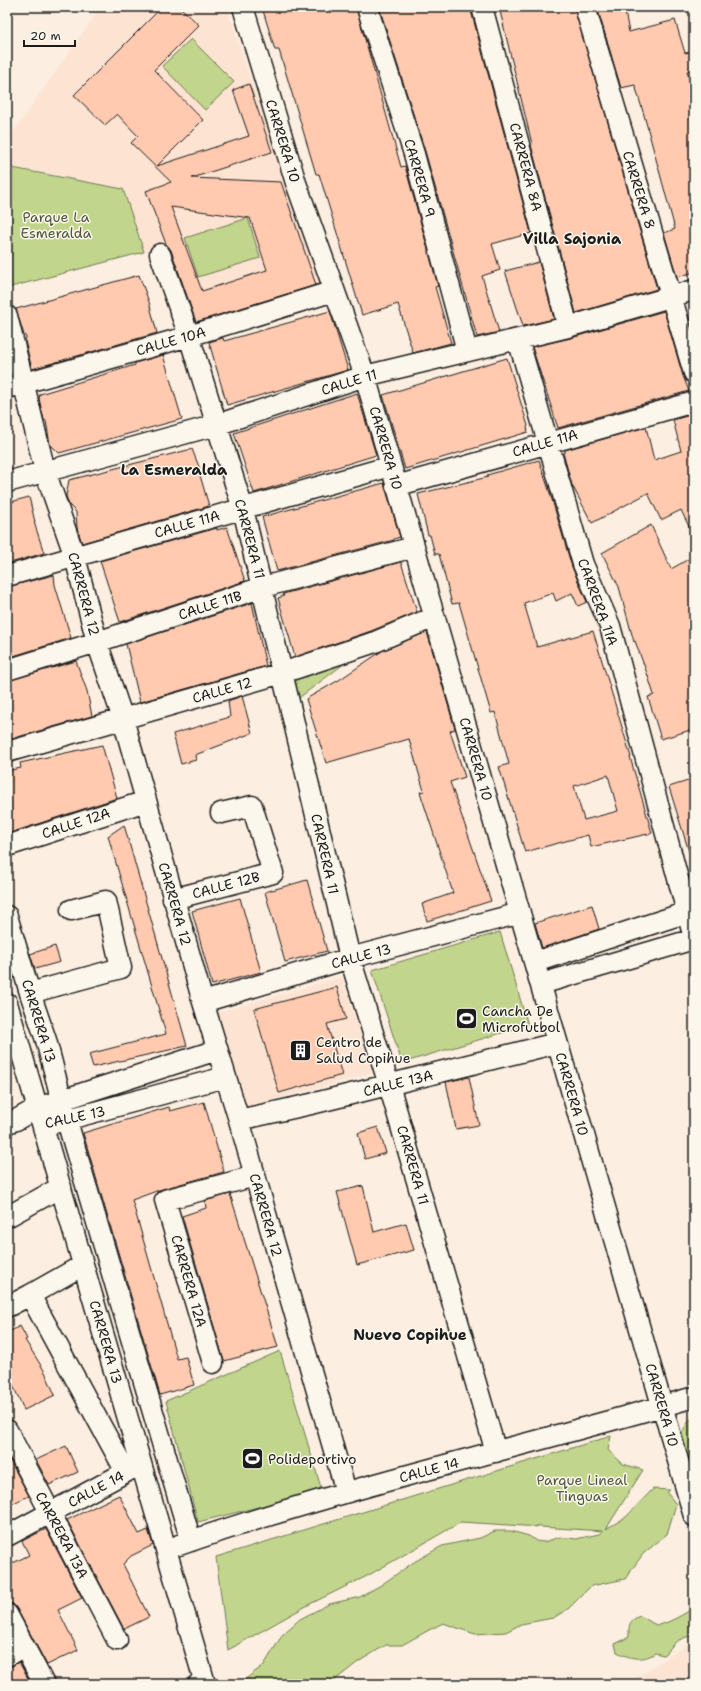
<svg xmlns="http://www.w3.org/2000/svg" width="701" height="1691" font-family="'Shantell Sans',sans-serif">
  <rect width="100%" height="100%" fill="#fceee0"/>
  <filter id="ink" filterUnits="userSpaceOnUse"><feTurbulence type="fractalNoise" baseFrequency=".025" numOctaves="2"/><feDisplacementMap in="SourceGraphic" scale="8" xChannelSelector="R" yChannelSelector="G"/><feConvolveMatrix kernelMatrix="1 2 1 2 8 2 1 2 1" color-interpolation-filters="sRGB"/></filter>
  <g filter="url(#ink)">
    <path fill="#fde3d2" d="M 101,7 L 227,7 L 254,90 L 334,291 L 189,336 L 161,245 L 144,252 L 123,189 L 7,166 L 7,141 Z
      M 342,977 L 372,1073 L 247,1108 L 215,1013 Z
      M 694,1640 L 694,1684 L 627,1684 Z"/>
    <path fill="#c1d68c" stroke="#6e7954" d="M 191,39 L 234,82 L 205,110 L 162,66 Z
      M 7,167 L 123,189 L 144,252 L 7,288 Z
      M 248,218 L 260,258 L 198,277 L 185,238 Z
      M 349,660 L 296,700 L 289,676 Z
      M 500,932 L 528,1025 L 402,1063 L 372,970 Z
      M 280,1351 L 322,1491 L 198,1522 L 166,1401 Z
      M 694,1418 L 694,1466 L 687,1465 C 683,1448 676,1439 687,1424 C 689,1420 690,1419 694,1418 Z
      M 611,1436 L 608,1450 L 623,1464 L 643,1470 L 606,1529 L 626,1517 L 653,1489 L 670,1490 L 667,1493 L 676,1504 L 667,1534 L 643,1554 L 625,1579 L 591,1586 L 568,1609 L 553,1618 L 521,1624 L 506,1632 L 475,1634 L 443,1623 L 429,1630 L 402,1645 L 386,1645 L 358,1662 L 330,1684 L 239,1684 L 264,1665 L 283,1634 L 300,1619 L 329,1604 L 360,1597 L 381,1585 L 414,1562 L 442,1546 L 480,1538 L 495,1531 L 511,1531 L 529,1536 L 536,1541 L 544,1542 L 560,1537 L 576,1539 L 599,1534 L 603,1531 L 461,1522 L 369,1575 L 308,1605 L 228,1650 L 216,1557 Z
      M 694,1607 L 694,1633 C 689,1637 685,1637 679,1640 C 672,1643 670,1651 663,1655 L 655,1653 C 642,1662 629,1658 617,1652 L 615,1644 L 629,1637 C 629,1625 628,1621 640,1616 C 646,1618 650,1623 657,1625 C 663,1626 689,1612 694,1607 Z"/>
    <path fill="#ffcab0" stroke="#1c1c1c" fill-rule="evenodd" d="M 162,7 L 180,7 L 199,25 L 154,70 L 203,120 L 157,166 L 249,136 L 233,90 L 249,84 L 272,152 L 192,178 L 281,182 L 316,285 L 196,322 L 171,250 L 166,244 L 146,191 L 171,182 L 131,143 L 138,136 L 117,114 L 105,125 L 74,95 ZM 171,207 L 250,218 L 267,270 L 202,291 Z
      M 262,7 L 356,7 L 401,167 L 405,166 L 438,286 L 435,287 L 451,343 L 413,353 L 398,304 L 362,315 L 319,174 L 316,174 L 279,50 L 275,50 Z
      M 379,7 L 470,7 L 531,233 L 492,244 L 500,270 L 482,276 L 499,332 L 477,337 L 425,151 Z
      M 499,7 L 574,7 L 657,289 L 576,313 L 531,145 L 532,144 Z
      M 597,7 L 624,7 L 629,32 L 675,20 L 685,53 L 694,51 L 694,70 L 687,71 L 694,95 L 694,272 L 677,277 L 664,233 L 675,229 L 644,115 L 635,85 L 621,88 Z
      M 539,262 L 554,319 L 523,326 L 505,271 Z
      M 139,275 L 149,302 L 157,333 L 32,369 L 25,341 L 26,337 L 24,335 L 16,309 Z
      M 330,311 L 348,370 L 227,405 L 209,342 L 223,338 L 224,341 Z
      M 664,311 L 683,376 L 689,391 L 558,428 L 532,347 L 571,338 Z
      M 163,355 L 182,419 L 59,453 L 50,444 L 46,421 L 44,420 L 39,399 L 40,394 L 135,365 L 135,363 Z
      M 507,358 L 528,426 L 527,427 L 528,432 L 405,469 L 383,395 Z
      M 357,393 L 376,455 L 254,493 L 234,433 Z
      M 694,414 L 694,537 L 681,510 L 661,520 L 648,493 L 592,523 L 572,485 L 563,453 L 565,453 L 565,450 L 646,427 L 654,460 L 681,451 L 673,420 Z
      M 192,449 L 201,472 L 199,472 L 209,506 L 82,543 L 77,528 L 76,512 L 69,505 L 66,496 L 69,480 Z
      M 539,460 L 550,493 L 572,567 L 587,602 L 578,606 L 572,593 L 556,601 L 553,593 L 524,603 L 537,647 L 593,631 L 631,757 L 630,757 L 652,833 L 591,847 L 588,835 L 525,852 L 499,767 L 509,764 L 495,712 L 491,713 L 459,603 L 452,604 L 439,554 L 435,554 L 430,535 L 428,535 L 418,494 L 488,477 L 487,475 ZM 608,775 L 618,811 L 584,820 L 574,786 Z
      M 384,483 L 400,537 L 394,539 L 394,540 L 277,571 L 262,517 Z
      M 29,497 L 35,522 L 34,522 L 44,553 L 7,564 L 7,503 Z
      M 651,525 L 671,569 L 694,556 L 694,729 L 661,739 L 648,697 L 654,695 L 648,676 L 635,641 L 634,642 L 619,587 L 602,553 Z
      M 227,527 L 245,581 L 120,622 L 100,561 L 217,528 L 217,530 Z
      M 401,562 L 417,612 L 371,631 L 295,657 L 278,598 L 284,596 L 283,594 Z
      M 54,575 L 55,585 L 71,638 L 7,658 L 7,587 Z
      M 252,603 L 266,666 L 140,702 L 126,644 Z
      M 427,632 L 455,729 L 450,731 L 465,777 L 450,782 L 491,901 L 427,921 L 422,904 L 453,893 L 420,792 L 424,791 L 409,739 L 326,763 L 306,699 L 339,680 L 382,651 Z
      M 76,661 L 87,691 L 92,716 L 7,740 L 7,681 Z
      M 242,696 L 252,733 L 195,755 L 196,760 L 181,764 L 173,734 L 230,717 L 228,701 Z
      M 102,745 L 117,798 L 7,834 L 7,771 L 21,768 L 20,763 Z
      M 694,779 L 694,857 L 691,858 L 669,787 Z
      M 124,825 L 187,1046 L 93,1067 L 89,1054 L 166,1034 L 108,836 Z
      M 307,880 L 327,951 L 285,962 L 265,892 Z
      M 240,898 L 261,972 L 212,985 L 192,911 Z
      M 592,905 L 599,929 L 542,948 L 535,923 Z
      M 55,946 L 60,962 L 35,969 L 30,954 Z
      M 337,987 L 346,1019 L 327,1024 L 342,1075 L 279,1093 L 254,1009 Z
      M 469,1077 L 479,1125 L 456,1129 L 446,1082 Z
      M 204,1102 L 224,1172 L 162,1189 L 132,1200 L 177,1359 L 186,1357 L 194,1385 L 160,1395 L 83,1133 L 169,1107 L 170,1111 Z
      M 378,1127 L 386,1153 L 365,1159 L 358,1133 Z
      M 363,1186 L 374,1232 L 406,1223 L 414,1250 L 357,1265 L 337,1192 Z
      M 230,1194 L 278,1347 L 224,1361 L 182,1216 L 206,1208 L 205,1201 Z
      M 20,1326 L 27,1339 L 25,1340 L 45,1372 L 55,1395 L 24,1410 L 12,1383 L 7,1385 L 7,1333 Z
      M 66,1446 L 78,1472 L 49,1485 L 36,1460 Z
      M 7,1455 L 29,1496 L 7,1506 Z
      M 119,1495 L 139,1534 L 148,1530 L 153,1545 L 131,1556 L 123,1564 L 149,1617 L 124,1629 L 67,1520 Z
      M 46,1529 L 82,1598 L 58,1610 L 78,1650 L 47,1665 L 17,1609 L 13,1604 L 7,1603 L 7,1566 L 29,1555 L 22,1541 Z
      M 19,1662 L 31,1684 L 7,1684 L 7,1667 Z"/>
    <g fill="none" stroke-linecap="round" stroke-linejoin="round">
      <defs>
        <path id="minor" d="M 243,7 L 296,183 L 365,376 L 694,1516
          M 367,7 L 414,154 L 467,351
          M 482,7 L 568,327
          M 585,7 L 694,373
          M 160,254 L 189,336 L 243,509 L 350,958 L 389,1085 L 496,1452
          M 7,316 L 45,471 L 75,557 L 97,642 L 123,719 L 203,1002 L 239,1120 L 346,1492
          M 518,339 L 583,564 L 610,626 L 694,938
          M 7,388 L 189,336 L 334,291
          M 7,482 L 216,425 L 365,376 L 568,327 L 694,290
          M 396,486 L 694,402
          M 7,576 L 391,466
          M 7,670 L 97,642 L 263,587 L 414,547
          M 7,752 L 282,673 L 375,642 L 434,617
          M 7,846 L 146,801
          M 173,899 L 273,873 L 252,806 L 221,813
          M 7,916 L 30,993 L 46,1040 L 67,1121 L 191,1541
          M 535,962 L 694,910
          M 541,984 L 694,939
          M 30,993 L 121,968 L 106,901 L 71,910
          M 203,1002 L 350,958 L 520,913
          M 7,1003 L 204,1680 L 198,1684
          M 239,1120 L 311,1104 L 557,1043
          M 7,1123 L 16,1120 L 37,1108 L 217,1050
          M 54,1123 L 225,1077
          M 7,1217 L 61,1187
          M 30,1295 L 126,1472
          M 7,1307 L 30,1295 L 83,1265
          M 213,1363 L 165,1200 L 255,1176
          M 7,1430 L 117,1640
          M 7,1536 L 126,1472 L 138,1464
          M 179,1545 C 348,1486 523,1447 694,1397
          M 7,1614 L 44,1684
          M 7,1656 L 24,1646"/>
      </defs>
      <use href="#minor" stroke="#1c1c1c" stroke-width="23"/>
      <use href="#minor" stroke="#fbf7ec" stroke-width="20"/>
    </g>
  </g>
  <defs>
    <symbol id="stadium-square" viewBox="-11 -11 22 22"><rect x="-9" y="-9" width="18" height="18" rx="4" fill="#1c1c1c" stroke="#fbf7ec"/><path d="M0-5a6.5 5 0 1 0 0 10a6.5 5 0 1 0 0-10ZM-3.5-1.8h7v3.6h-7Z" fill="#fff"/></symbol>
    <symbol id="building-square" viewBox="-11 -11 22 22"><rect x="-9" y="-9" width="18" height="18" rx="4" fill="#1c1c1c" stroke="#fbf7ec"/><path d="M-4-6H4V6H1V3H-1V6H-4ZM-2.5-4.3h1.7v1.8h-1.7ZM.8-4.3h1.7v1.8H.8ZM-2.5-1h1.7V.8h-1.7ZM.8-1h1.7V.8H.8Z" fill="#fff"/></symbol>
  </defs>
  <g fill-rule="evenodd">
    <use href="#stadium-square" x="454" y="1006" width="25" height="25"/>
    <use href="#building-square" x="288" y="1038" width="25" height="25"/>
    <use href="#stadium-square" x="240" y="1446" width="25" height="25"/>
  </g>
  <g text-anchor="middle" stroke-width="3" stroke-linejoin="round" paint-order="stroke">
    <g font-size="14" fill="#1c1c1c" stroke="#fbf7ec">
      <text transform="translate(283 141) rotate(73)" y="5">CARRERA 10</text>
      <text transform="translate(526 167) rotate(75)" y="5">CARRERA 8A</text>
      <text transform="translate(420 178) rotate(74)" y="5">CARRERA 9</text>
      <text transform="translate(639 190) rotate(73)" y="5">CARRERA 8</text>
      <text transform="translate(171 341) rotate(-16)" y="5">CALLE 10A</text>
      <text transform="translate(349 382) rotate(-17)" y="5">CALLE 11</text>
      <text transform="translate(545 443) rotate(-16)" y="5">CALLE 11A</text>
      <text transform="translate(386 448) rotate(74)" y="5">CARRERA 10</text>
      <text transform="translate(187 524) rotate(-16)" y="5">CALLE 11A</text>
      <text transform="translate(250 539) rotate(75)" y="5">CARRERA 11</text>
      <text transform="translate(84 594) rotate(75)" y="5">CARRERA 12</text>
      <text transform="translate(598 602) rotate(70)" y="5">CARRERA 11A</text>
      <text transform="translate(210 605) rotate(-18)" y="5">CALLE 11B</text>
      <text transform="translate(222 690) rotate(-16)" y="5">CALLE 12</text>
      <text transform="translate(476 759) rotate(74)" y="5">CARRERA 10</text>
      <text transform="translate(76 823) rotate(-18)" y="5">CALLE 12A</text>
      <text transform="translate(325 854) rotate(77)" y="5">CARRERA 11</text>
      <text transform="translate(226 885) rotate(-15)" y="5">CALLE 12B</text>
      <text transform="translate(175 904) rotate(74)" y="5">CARRERA 12</text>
      <text transform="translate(361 956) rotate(-15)" y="5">CALLE 13</text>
      <text transform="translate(39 1021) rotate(73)" y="5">CARRERA 13</text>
      <text transform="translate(398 1083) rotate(-14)" y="5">CALLE 13A</text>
      <text transform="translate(572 1094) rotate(74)" y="5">CARRERA 10</text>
      <text transform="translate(75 1117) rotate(-12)" y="5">CALLE 13</text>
      <text transform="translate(413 1165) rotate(74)" y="5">CARRERA 11</text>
      <text transform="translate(266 1215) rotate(74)" y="5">CARRERA 12</text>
      <text transform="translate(189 1281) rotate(74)" y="5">CARRERA 12A</text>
      <text transform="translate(106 1342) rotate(74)" y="5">CARRERA 13</text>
      <text transform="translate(662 1405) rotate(74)" y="5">CARRERA 10</text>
      <text transform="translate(429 1470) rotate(-15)" y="5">CALLE 14</text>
      <text transform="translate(96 1489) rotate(-28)" y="5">CALLE 14</text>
      <text transform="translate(62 1535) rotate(62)" y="5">CARRERA 13A</text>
    </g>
    <g font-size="14" fill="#4e543e" stroke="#fbf7ec">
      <text x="56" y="222">Parque La<tspan x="56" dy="16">Esmeralda</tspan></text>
      <text x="582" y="1485">Parque Lineal<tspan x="582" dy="16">Tinguas</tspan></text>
    </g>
    <g font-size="14" fill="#1c1c1c" stroke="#fbf7ec" text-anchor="start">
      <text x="482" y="1016">Cancha De<tspan x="482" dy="16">Microfutbol</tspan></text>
      <text x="316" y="1047">Centro de<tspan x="316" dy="16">Salud Copihue</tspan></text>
      <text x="268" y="1464">Polideportivo</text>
    </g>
    <g font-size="15" font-weight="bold" fill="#1c1c1c" stroke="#fbf7ec">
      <text x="572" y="244">Villa Sajonia</text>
      <text x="174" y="475">La Esmeralda</text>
      <text x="410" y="1340">Nuevo Copihue</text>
    </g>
  </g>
  <rect width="701" height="1691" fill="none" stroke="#fbf7ec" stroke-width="24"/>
  <rect x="12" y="12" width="677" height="1667" fill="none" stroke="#1c1c1c" stroke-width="1.5" filter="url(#ink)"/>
  <path d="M24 40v6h51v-6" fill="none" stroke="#1c1c1c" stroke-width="2"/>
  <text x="30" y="40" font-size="12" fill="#1c1c1c" stroke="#fbf7ec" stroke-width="3" paint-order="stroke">20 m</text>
</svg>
